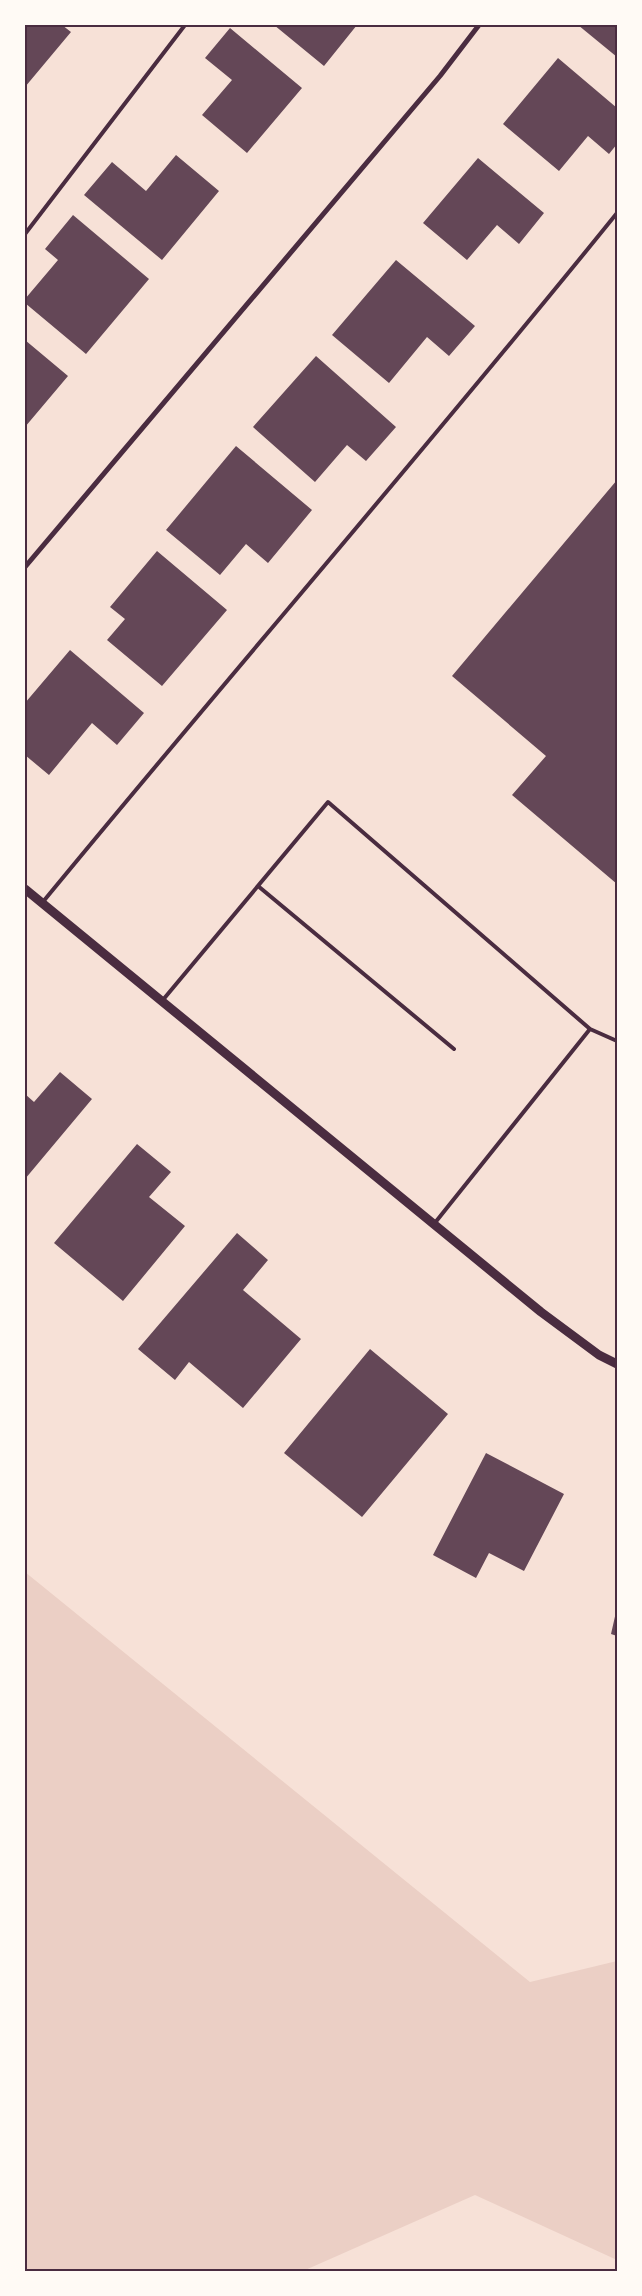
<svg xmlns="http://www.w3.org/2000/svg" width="642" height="2296" font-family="'Source Sans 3',sans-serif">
  <rect width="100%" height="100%" fill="#f7e1d7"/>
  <path fill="#ebcfc5" d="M 25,1572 L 530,1982 L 617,1961 L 617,2260 L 475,2195 L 303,2271 L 25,2271 Z"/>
  <path fill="#644757" d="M 25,25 L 62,25 L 71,32 L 25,87 Z
    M 274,25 L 357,25 L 324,66 Z
    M 578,25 L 617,25 L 617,57 Z
    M 230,28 L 302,88 L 247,153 L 202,115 L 232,80 L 205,58 Z
    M 558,58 L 617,108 L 617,144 L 609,154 L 588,136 L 559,171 L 503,124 Z
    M 176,155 L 219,191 L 162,260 L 84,195 L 112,162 L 146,191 Z
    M 478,158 L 544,213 L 519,244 L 497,225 L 467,260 L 423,223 Z
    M 73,215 L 149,279 L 86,354 L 25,303 L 25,299 L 58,260 L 45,249 Z
    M 396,260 L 475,326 L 449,356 L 427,337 L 389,383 L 332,335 Z
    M 25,340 L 68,376 L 25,427 Z
    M 316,356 L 396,427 L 366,461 L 347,445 L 315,482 L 253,427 Z
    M 236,446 L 312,510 L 268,563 L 246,544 L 220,575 L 166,530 Z
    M 617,480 L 617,884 L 512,795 L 546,756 L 452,676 Z
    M 157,551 L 227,610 L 162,686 L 107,640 L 125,619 L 110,607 Z
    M 70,650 L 144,713 L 117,745 L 92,723 L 49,775 L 25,755 L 25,703 Z
    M 60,1072 L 92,1099 L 25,1179 L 25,1094 L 34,1102 Z
    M 137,1144 L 171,1172 L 149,1197 L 185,1226 L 123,1301 L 54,1243 Z
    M 237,1233 L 268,1260 L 243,1290 L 301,1339 L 243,1408 L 189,1362 L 175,1380 L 138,1349 Z
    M 370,1349 L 448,1414 L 362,1517 L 284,1453 Z
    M 486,1453 L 564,1494 L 524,1571 L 489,1553 L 476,1578 L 433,1555 Z
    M 616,1612 L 617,1612 L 617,1636 L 611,1634 Z"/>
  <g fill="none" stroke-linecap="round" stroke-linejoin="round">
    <path stroke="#4a2c40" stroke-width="4" d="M 25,234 L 185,25
      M 258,886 L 454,1049
      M 42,903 C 232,672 429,446 617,213
      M 162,1001 L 328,802 L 590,1029 L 617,1041
      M 434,1224 L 590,1029"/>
    <path stroke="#4a2c40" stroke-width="5" d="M 25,567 L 440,76 L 479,25"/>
    <path stroke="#4a2c40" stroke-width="9" d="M 25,889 L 541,1312 L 599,1355 L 617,1364"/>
  </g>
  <rect width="642" height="2296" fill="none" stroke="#fffaf5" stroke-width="52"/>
  <rect x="26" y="26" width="590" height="2244" fill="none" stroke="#4a2c40" stroke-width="2"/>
</svg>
